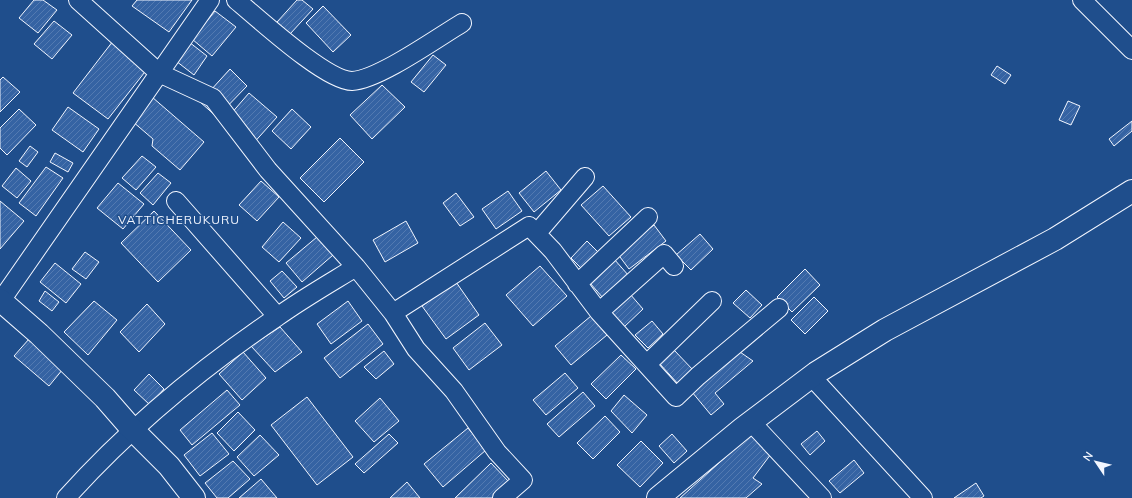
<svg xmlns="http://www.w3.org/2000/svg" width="1132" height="498" font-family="Mulish,sans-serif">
  <defs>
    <pattern id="building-hatch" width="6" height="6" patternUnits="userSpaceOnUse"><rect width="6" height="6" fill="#3563a3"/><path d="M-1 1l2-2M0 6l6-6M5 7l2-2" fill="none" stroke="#537ab1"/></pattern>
  </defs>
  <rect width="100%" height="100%" fill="#1f4e8c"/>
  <path fill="url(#building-hatch)" stroke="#f2f6ff" d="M 34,0 L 43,0 L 57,10 L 38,33 L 19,18 Z
    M 137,0 L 192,0 L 169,32 L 132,6 Z
    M 297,0 L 302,0 L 313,9 L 290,34 L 277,22 Z
    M 323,6 L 351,35 L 333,52 L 306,23 Z
    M 215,11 L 236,27 L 212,56 L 192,39 Z
    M 54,21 L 72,35 L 52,59 L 34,44 Z
    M 113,41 L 148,68 L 108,119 L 73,93 Z
    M 189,42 L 207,56 L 194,75 L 176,61 Z
    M 433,55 L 446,65 L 424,92 L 411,82 Z
    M 997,66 L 1011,75 L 1005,84 L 991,75 Z
    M 230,69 L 247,86 L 217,117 L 200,102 Z
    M 3,77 L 20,92 L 0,112 L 0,80 Z
    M 382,85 L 405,107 L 372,139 L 350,115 Z
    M 249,93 L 277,117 L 251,146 L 223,123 Z
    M 152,97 L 204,142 L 180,170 L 152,146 L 153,139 L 132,121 Z
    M 1068,101 L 1080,106 L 1071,125 L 1059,120 Z
    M 68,107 L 99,129 L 83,152 L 52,130 Z
    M 19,109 L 36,125 L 7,155 L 0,148 L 0,128 Z
    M 292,109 L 311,127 L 291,149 L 272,131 Z
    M 1132,121 L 1132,131 L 1114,146 L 1109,139 Z
    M 340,138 L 364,162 L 324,202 L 300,178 Z
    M 30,146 L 38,152 L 27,167 L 19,161 Z
    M 55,153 L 73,163 L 68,172 L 50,162 Z
    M 142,156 L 156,167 L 136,190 L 122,178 Z
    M 46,167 L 63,178 L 36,216 L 19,203 Z
    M 16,168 L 31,181 L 17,198 L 2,186 Z
    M 546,171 L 561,190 L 534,212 L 519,193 Z
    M 158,173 L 171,183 L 153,205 L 140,193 Z
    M 261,181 L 279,197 L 257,221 L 239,205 Z
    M 118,183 L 144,204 L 123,229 L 97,208 Z
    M 603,186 L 631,217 L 609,236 L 581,205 Z
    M 508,191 L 522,211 L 496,229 L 482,209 Z
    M 456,193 L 474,217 L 460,226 L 443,203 Z
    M 0,201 L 24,221 L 0,249 Z
    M 154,211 L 191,250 L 158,282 L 121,243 Z
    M 406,221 L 418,243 L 385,262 L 373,240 Z
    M 283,222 L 301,238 L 279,262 L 262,247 Z
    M 654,225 L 666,241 L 629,269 L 617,253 Z
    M 700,234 L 713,249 L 691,270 L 676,255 Z
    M 317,237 L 333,255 L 302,282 L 286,263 Z
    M 587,241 L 599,253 L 583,270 L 571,258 Z
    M 85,252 L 99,262 L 86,279 L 72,269 Z
    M 614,259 L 629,276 L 603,298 L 590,283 Z
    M 55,263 L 81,284 L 66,303 L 40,282 Z
    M 540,266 L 567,296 L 533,326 L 506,295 Z
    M 805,269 L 820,285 L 792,312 L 777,297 Z
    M 282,271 L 297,287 L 284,298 L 270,281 Z
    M 456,282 L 479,315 L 446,339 L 422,306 Z
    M 746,290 L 762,305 L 750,318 L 733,303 Z
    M 45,291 L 59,302 L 52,311 L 39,301 Z
    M 630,294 L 643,309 L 624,327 L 610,311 Z
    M 814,297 L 828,311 L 805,334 L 791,320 Z
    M 94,301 L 117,320 L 88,355 L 64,332 Z
    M 348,301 L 362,321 L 331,344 L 317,324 Z
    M 147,304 L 165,324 L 139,352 L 120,332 Z
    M 591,316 L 607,335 L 571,365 L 555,346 Z
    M 652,321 L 663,334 L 648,348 L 635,335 Z
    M 485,323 L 502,345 L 469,370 L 453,348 Z
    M 368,324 L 383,344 L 340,378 L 324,358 Z
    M 280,327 L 302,352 L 275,372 L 251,346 Z
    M 29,339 L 63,369 L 49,386 L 14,356 Z
    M 674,350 L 694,371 L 680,386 L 659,363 Z
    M 384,351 L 394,364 L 376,379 L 364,367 Z
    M 243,352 L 266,378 L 242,400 L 219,374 Z
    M 740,352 L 753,361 L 715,393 L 724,404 L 711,415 L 692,392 Z
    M 621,355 L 636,369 L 606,399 L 591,384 Z
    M 565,373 L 578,388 L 546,415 L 533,400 Z
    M 149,374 L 164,389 L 150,405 L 134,390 Z
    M 227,390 L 240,405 L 192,445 L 180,430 Z
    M 583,392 L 595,406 L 559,437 L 547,424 Z
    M 624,395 L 647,415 L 632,433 L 611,411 Z
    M 307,397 L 353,457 L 317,485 L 271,425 Z
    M 380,398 L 399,421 L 374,442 L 355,421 Z
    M 238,412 L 255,430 L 234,451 L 217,433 Z
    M 605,416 L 620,432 L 593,459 L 577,443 Z
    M 468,428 L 486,450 L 443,487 L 424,464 Z
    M 817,431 L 825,441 L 810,455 L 801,444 Z
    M 212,433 L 229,454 L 200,476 L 184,455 Z
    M 389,434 L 398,443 L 364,473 L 355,464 Z
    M 672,434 L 687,451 L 674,463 L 659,446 Z
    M 260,435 L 279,455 L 254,476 L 237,457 Z
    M 750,435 L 771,454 L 753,478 L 762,484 L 746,498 L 680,498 Z
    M 641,441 L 663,463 L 640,487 L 617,465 Z
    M 854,460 L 864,473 L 840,493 L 829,481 Z
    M 233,461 L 250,479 L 228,498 L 217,498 L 205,483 Z
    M 491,463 L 509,482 L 492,498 L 455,498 Z
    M 261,479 L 277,498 L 239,498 Z
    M 407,482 L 420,498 L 390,498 Z
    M 976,483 L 984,496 L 981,498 L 954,498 Z"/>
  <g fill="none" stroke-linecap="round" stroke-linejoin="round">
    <defs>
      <path id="minor" d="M 78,0 L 159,73 L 213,98 L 268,170 L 356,267 L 393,313 L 416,349 L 454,391 L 497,452 L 523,480 L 502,498
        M 236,0 C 258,18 326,81 352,81 C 378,80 437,38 462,23
        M 1082,0 L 1132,50
        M 176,201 L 277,316
        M 537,233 L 585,177
        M 577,284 L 648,217
        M 0,302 L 210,0
        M 599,312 L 664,254 L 674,266
        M 393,313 L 529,226 L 553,251 L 599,312 L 676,397 L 698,376 L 779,308
        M 647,364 L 712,301
        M 811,376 L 923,498
        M 751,422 L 822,498
        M 66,498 C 128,429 200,369 277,317 C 302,299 330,283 356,267"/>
      <path id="secondary" d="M 0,300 L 39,334 L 105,398 L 132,429 L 169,466 L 194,498
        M 658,498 L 743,428 L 816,373 L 885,330 L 1055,239 L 1132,191"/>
    </defs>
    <use href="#minor" stroke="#f2f6ff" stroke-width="20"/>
    <use href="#secondary" stroke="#f2f6ff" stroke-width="24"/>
    <use href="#minor" stroke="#1f4e8c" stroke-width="18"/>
    <use href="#secondary" stroke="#1f4e8c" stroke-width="22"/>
  </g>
  <g text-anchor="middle" stroke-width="3" stroke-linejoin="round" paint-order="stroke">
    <g font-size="12" letter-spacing="1" fill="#f2f6ff" stroke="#1f4e8c">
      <text x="179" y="224">VATTICHERUKURU</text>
    </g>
  </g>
  <g transform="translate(1096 462) rotate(305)" stroke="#1f4e8c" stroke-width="3" paint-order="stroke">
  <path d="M0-3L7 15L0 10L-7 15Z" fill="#f2f6ff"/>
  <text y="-6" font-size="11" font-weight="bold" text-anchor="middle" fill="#f2f6ff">N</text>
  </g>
</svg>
